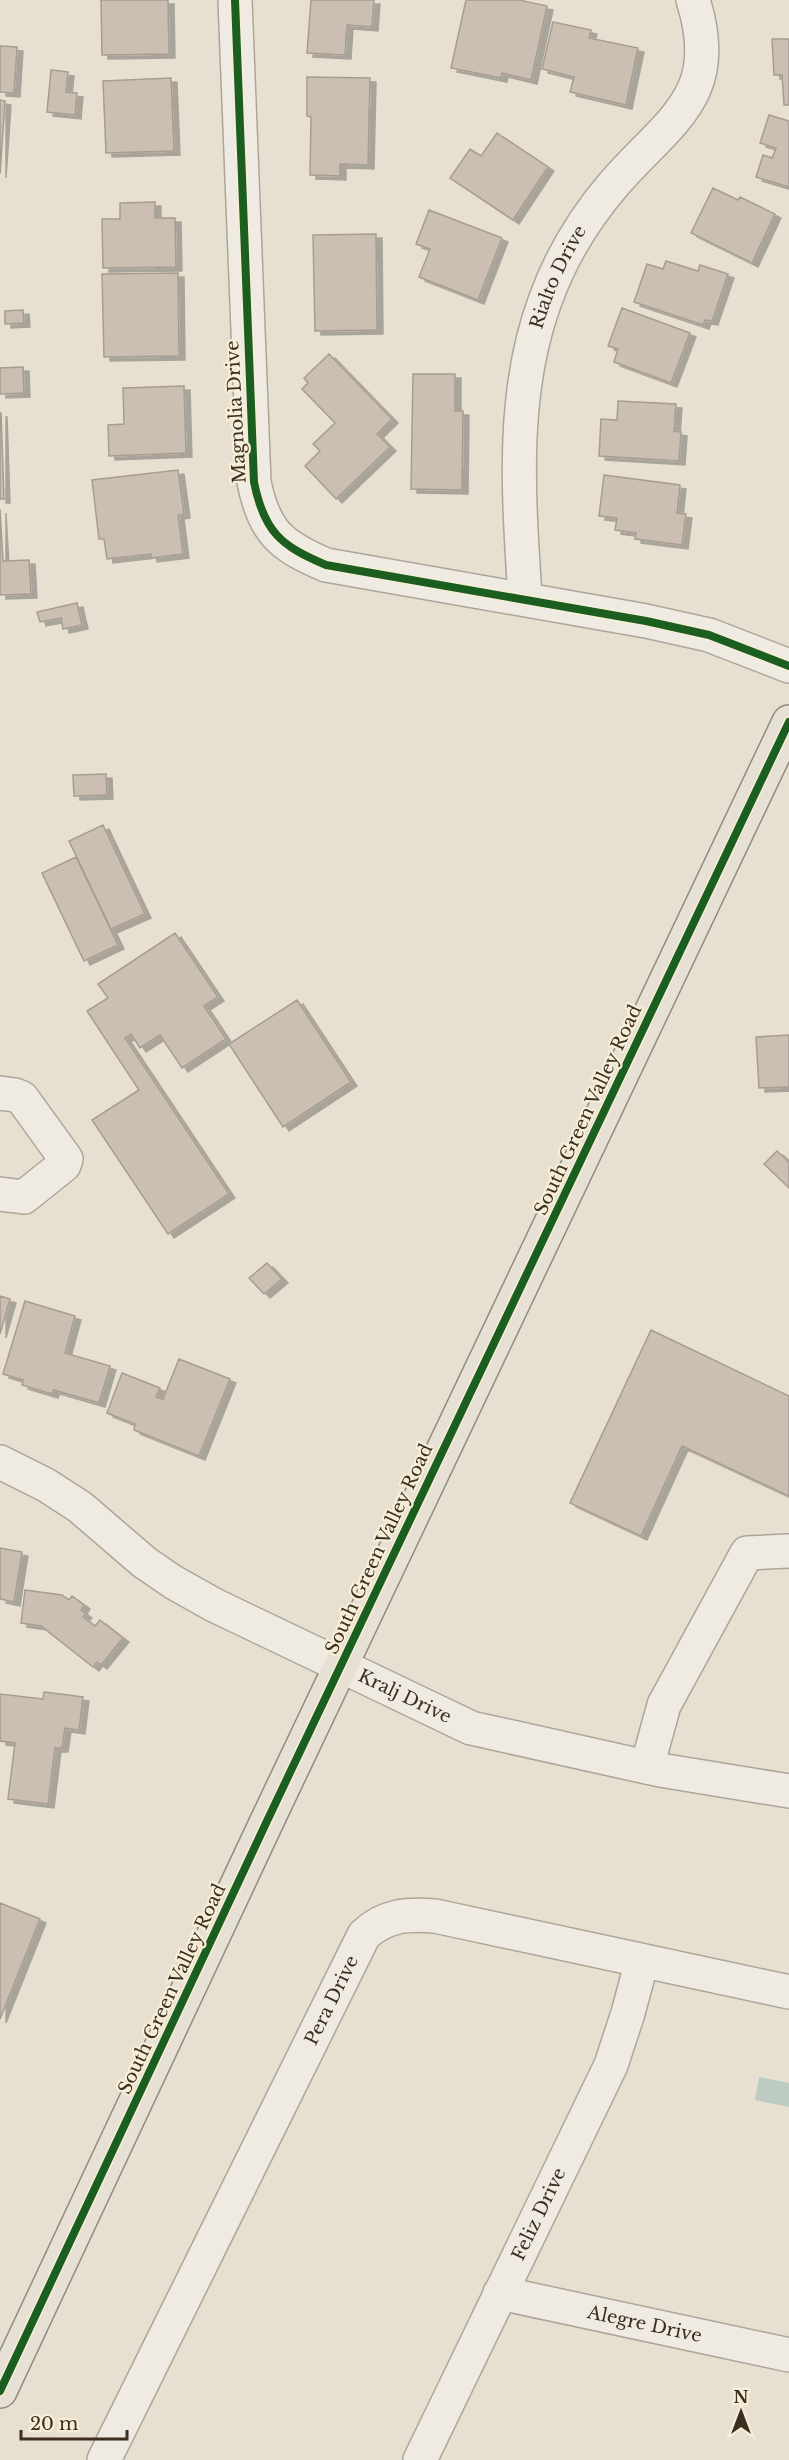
<svg xmlns="http://www.w3.org/2000/svg" width="789" height="2460" font-family="'Libre Baskerville',serif">
  <defs>
    <filter id="shadow"><feDropShadow dx="6" dy="4" stdDeviation="0" flood-color="#0004"/></filter>
  </defs>
  <rect width="100%" height="100%" fill="#e7e0d1"/>
  <path fill="#bcccc2" d="M 759,2077 L 789,2083 L 789,2107 L 755,2100 Z"/>
  <path fill="#cbbfb2" stroke="#a89c90" stroke-width="1.5" filter="url(#shadow)" d="M 101,0 L 168,0 L 169,54 L 102,55 Z
    M 311,0 L 374,0 L 372,27 L 347,25 L 345,55 L 307,53 Z
    M 466,0 L 519,0 L 547,6 L 531,80 L 502,73 L 501,78 L 451,68 Z
    M 553,22 L 591,30 L 589,38 L 638,48 L 626,105 L 570,92 L 574,77 L 542,69 Z
    M 772,39 L 789,39 L 789,105 L 784,105 L 782,75 L 774,75 Z
    M 0,46 L 17,47 L 14,93 L 0,92 Z
    M 51,70 L 68,72 L 66,92 L 77,93 L 75,115 L 47,112 Z
    M 307,77 L 370,78 L 368,165 L 340,164 L 340,176 L 310,175 L 311,117 L 307,116 Z
    M 171,78 L 174,151 L 106,153 L 103,81 Z
    M 0,100 L 5,101 L 0,174 Z
    M 769,115 L 789,121 L 789,187 L 756,177 L 763,155 L 772,158 L 776,148 L 760,143 Z
    M 497,133 L 548,167 L 513,220 L 450,178 L 470,149 L 481,156 Z
    M 713,188 L 738,200 L 740,197 L 775,214 L 752,263 L 691,233 Z
    M 155,202 L 155,218 L 175,218 L 176,267 L 103,268 L 102,219 L 120,219 L 120,203 Z
    M 429,210 L 502,238 L 478,300 L 419,277 L 430,249 L 416,244 Z
    M 376,234 L 377,330 L 315,331 L 313,235 Z
    M 666,261 L 698,271 L 700,265 L 728,274 L 712,321 L 705,320 L 703,325 L 634,302 L 647,264 L 663,269 Z
    M 178,273 L 179,356 L 104,357 L 102,274 Z
    M 622,308 L 690,333 L 671,383 L 614,362 L 618,349 L 608,346 Z
    M 23,310 L 24,323 L 5,324 L 5,311 Z
    M 329,354 L 392,419 L 377,434 L 390,447 L 336,499 L 305,466 L 320,451 L 313,444 L 335,423 L 302,389 L 308,383 L 304,378 Z
    M 23,367 L 24,393 L 0,394 L 0,368 Z
    M 413,374 L 455,374 L 455,411 L 463,411 L 462,490 L 411,489 Z
    M 184,386 L 186,453 L 109,456 L 108,425 L 124,424 L 123,388 Z
    M 618,401 L 676,404 L 674,431 L 681,432 L 679,461 L 599,456 L 601,419 L 617,420 Z
    M 0,413 L 1,413 L 4,499 L 0,499 Z
    M 178,470 L 184,514 L 178,515 L 183,554 L 151,558 L 151,554 L 107,559 L 104,539 L 99,539 L 92,480 Z
    M 604,475 L 680,485 L 677,513 L 686,514 L 682,545 L 635,539 L 636,533 L 615,530 L 617,518 L 599,516 Z
    M 0,509 L 3,561 L 29,560 L 31,594 L 0,595 Z
    M 77,603 L 82,625 L 63,629 L 61,618 L 40,622 L 37,612 Z
    M 106,774 L 107,795 L 74,796 L 73,775 Z
    M 103,825 L 145,914 L 111,929 L 69,841 Z
    M 76,857 L 118,945 L 84,961 L 42,873 Z
    M 175,933 L 218,997 L 204,1006 L 226,1039 L 182,1068 L 160,1035 L 140,1048 L 131,1034 L 125,1038 L 229,1194 L 168,1234 L 92,1120 L 139,1090 L 87,1011 L 108,998 L 98,984 Z
    M 297,1000 L 351,1082 L 283,1127 L 229,1044 Z
    M 789,1035 L 789,1087 L 759,1088 L 756,1037 Z
    M 777,1151 L 789,1162 L 789,1188 L 764,1164 Z
    M 267,1263 L 282,1279 L 264,1294 L 249,1278 Z
    M 0,1296 L 10,1299 L 0,1334 Z
    M 25,1301 L 75,1316 L 65,1353 L 110,1366 L 99,1403 L 54,1390 L 52,1394 L 22,1385 L 23,1380 L 3,1374 Z
    M 651,1330 L 789,1396 L 789,1496 L 682,1446 L 641,1536 L 570,1503 Z
    M 179,1359 L 230,1379 L 199,1456 L 134,1430 L 135,1424 L 107,1413 L 122,1373 L 160,1388 L 156,1397 L 163,1399 Z
    M 0,1548 L 22,1552 L 14,1602 L 0,1599 Z
    M 25,1590 L 62,1595 L 69,1600 L 72,1596 L 84,1605 L 81,1610 L 86,1614 L 83,1617 L 95,1626 L 100,1620 L 123,1638 L 101,1665 L 97,1662 L 93,1667 L 41,1626 L 21,1623 Z
    M 44,1692 L 83,1697 L 79,1730 L 65,1728 L 62,1748 L 55,1748 L 48,1804 L 8,1799 L 15,1743 L 0,1741 L 0,1694 L 43,1699 Z
    M 0,1903 L 40,1919 L 0,2019 Z"/>
  <g fill="none" stroke-linecap="round" stroke-linejoin="round">
    <defs>
      <g id="minor">
        <path d="M 235,0 L 254,482 C 264,532 281,546 326,565 L 646,621 L 709,635 L 789,666"/>
        <path id="s1" d="M 525,598 C 519,499 510,396 545,301 C 560,259 584,219 613,185 C 669,120 724,97 693,0"/>
        <path d="M 0,1093 L 15,1095 L 22,1098 L 66,1159 L 64,1165 L 24,1197 L 0,1194"/>
        <path id="s2" d="M 0,1462 L 46,1485 L 80,1507 L 144,1562 L 173,1582 L 214,1605 L 471,1728 L 660,1770 L 789,1791"/>
        <path d="M 647,1767 L 664,1705 L 747,1553 L 789,1551"/>
        <path id="s3" d="M 500,2293 L 789,2355"/>
        <path id="s4" d="M 104,2460 L 364,1935 C 385,1915 407,1914 435,1916 L 789,1992"/>
        <path id="s5" d="M 420,2460 L 611,2065 L 628,2013 L 642,1961"/>
      </g>
      <path id="major" d="M 0,2391 L 267,1821 L 789,722"/>
    </defs>
    <use href="#minor" stroke="#ada599" stroke-width="36"/>
    <use href="#major" stroke="#928b80" stroke-width="36"/>
    <use href="#minor" stroke="#efebe3" stroke-width="33"/>
    <use href="#major" stroke="#e6e1d4" stroke-width="33"/>
    <defs>
      <path id="cycleway" d="M 235,0 L 254,482 C 264,532 281,546 326,565 L 646,621 L 709,635 L 789,666
        M 0,2391 L 267,1821 L 789,722"/>
    </defs>
    <use href="#cycleway" stroke="#f7eed8" stroke-width="11"/>
    <use href="#cycleway" stroke="#1b5e20" stroke-width="8"/>
  </g>
  <g text-anchor="middle" stroke-width="4.5" stroke-linejoin="round" paint-order="stroke">
    <g font-size="18" fill="#3d2e20" stroke="#f7eed8">
      <text dy="6" stroke="none"><textPath href="#s1" startOffset="327">Rialto Drive</textPath></text>
      <text transform="translate(236 412) rotate(-93)" y="6">Magnolia Drive</text>
      <text transform="translate(588 1110) rotate(-65)" y="6">South Green Valley Road</text>
      <text transform="translate(379 1549) rotate(-65)" y="6">South Green Valley Road</text>
      <text dy="6" stroke="none"><textPath href="#s2" startOffset="470">Kralj Drive</textPath></text>
      <text transform="translate(172 1989) rotate(-65)" y="6">South Green Valley Road</text>
      <text dy="6" stroke="none"><textPath href="#s4" startOffset="513">Pera Drive</textPath></text>
      <text dy="6" stroke="none"><textPath href="#s5" startOffset="273">Feliz Drive</textPath></text>
      <text dy="6" stroke="none"><textPath href="#s3" startOffset="148">Alegre Drive</textPath></text>
    </g>
  </g>
  <g transform="translate(741 2412)" stroke="#f7eed8" stroke-width="4.5" paint-order="stroke">
  <path d="M0-4.5L10 22L0 15L-10 22Z" fill="#3d2e20"/>
  <text y="-9" font-size="16" font-weight="bold" text-anchor="middle" fill="#3d2e20">N</text>
  </g>
  <path d="M21 2430v9h106v-9" fill="none" stroke="#3d2e20" stroke-width="3"/>
  <text x="30" y="2430" font-size="18" fill="#3d2e20" stroke="#f7eed8" stroke-width="4.5" paint-order="stroke">20 m</text>
</svg>
